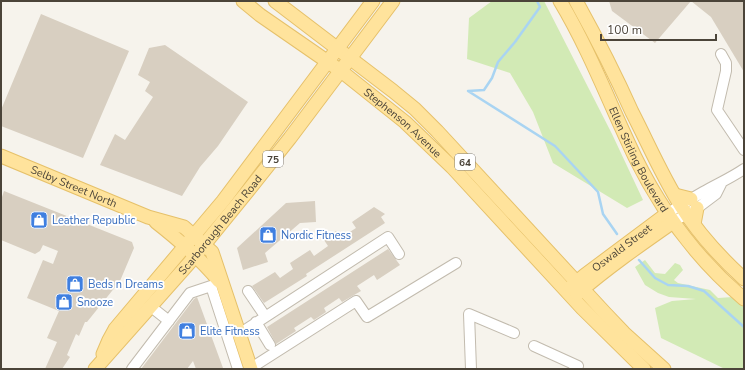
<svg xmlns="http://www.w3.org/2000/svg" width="745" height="370" font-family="'Nunito Sans',sans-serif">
  <rect width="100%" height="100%" fill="#f6f3ec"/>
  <path fill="#d2eab5" d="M 492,1 L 544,1 L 612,134 L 643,200 L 627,208 L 553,163 L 533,112 L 510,73 L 467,59 L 469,18 Z
    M 645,260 L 655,273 L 665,274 L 675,263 L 680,265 L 683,270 L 674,280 L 678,283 L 710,290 L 718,298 L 733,297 L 744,307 L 744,369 L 725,369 L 661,338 L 655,308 L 672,301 L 696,299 L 669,297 L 658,293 L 645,285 L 635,267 Z"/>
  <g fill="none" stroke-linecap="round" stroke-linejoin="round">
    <path stroke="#a9d4f2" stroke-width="2.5" d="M 537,1 L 540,7 L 515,42 L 498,62 L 492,78 L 484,90 L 468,91 L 555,146 L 598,192 L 603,214 L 617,234
      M 639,260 L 655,278 L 668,285 L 688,286 L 704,291 L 744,327"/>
  </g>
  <path fill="#d8cfc1" d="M 609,1 L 691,1 L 655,43 L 612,11 Z
    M 691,1 L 744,1 L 744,72 L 711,17 Z
    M 41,14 L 129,51 L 83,158 L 1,126 L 1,110 Z
    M 165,45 L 248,102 L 218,146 L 200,167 L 182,196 L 100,165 L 115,134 L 125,140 L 153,97 L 145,91 L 150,82 L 138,75 L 149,48 Z
    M 4,191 L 132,242 L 134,248 L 120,281 L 87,322 L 85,322 L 79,336 L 76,334 L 67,355 L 70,357 L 62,369 L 45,369 L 57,342 L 47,338 L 59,311 L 27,298 L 43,260 L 53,264 L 58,251 L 43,245 L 40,251 L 35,254 L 1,240 L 1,200 Z
    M 315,201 L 316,222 L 300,223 L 265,253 L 268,262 L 243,270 L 237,248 L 286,203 Z
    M 374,207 L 385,214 L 381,217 L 385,223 L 306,274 L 307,276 L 264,303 L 252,286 L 275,272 L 280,278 L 293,269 L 290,263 L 310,250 L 314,256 L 328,246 L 324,240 L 336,231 L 342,237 L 356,228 L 352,222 Z
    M 388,249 L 400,265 L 377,280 L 374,275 L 357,286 L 361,291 L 342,302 L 339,298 L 324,308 L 326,312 L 314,320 L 311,317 L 294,328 L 296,331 L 276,344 L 267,327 Z
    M 197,297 L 223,368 L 219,369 L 196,369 L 193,361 L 187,369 L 141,369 L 194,299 Z"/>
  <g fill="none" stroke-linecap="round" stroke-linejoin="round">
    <defs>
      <path id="minor" d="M 721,54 L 726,63 L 726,71 L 717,110 L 744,150
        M 668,213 C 679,206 691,199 703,192 C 717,184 731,178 744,169
        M 673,222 L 700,206 L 716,194 L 721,184
        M 248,291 L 265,316
        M 150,306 L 169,321
        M 256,322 L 270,345
        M 239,334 L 388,237 L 399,254
        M 534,346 L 578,366 L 574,369
        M 251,368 L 356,301 L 367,317 L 456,263
        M 132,369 L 190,293 L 211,286 L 238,369
        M 471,369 L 469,314 L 514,333"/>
      <g id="major">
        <path id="s1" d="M 243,1 L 260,15 L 341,71 L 405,122 L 452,167 L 582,308 L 644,369"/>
        <path d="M 275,1 L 393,91 L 415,109 L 437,131 L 605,313 L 624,333 L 664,369"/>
        <path id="s2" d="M 560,1 C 590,51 610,105 635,157 C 662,212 698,260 744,299"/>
        <path d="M 576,1 C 596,37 615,74 632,112 C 648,143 662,176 681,206 C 698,233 721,258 744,279"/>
        <path id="s3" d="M 1,156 L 148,217 L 184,227 L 212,252 L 251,369"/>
        <path d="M 675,195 L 691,199"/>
        <path d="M 156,222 C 179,240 200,258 219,281"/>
        <path d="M 694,224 L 697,208"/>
        <path id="s4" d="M 571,287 L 585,275 L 668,213"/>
        <path d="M 577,294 C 607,268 640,245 673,222"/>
        <path d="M 103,354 L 109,340 L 115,329 L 223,201 L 373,1"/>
        <path id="s5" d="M 95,369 L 190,262 L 247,192 L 290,138 L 393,1"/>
      </g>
    </defs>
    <use href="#minor" stroke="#c2bbae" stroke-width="12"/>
    <use href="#major" stroke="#e6c16a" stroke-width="15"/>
    <use href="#minor" stroke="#fff" stroke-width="10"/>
    <use href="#major" stroke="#ffe39c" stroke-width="13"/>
  </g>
  <defs>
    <symbol id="shop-square" viewBox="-11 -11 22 22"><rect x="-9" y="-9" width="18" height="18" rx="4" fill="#3f7fe0" stroke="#fff"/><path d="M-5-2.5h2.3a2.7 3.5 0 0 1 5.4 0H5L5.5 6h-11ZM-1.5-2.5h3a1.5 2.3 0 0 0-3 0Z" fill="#fff"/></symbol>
  </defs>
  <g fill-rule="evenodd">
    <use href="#shop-square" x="29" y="210" width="20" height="20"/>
    <use href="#shop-square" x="258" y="225" width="20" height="20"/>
    <use href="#shop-square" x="65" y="274" width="20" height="20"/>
    <use href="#shop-square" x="54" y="292" width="20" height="20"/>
    <use href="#shop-square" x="177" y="321" width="20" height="20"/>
  </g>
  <g text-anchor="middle" stroke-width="3.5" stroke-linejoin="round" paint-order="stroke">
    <g fill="#fff" stroke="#817c74" stroke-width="1">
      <rect x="263" y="151" width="20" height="16" rx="3"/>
      <rect x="455" y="154" width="20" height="16" rx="3"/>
    </g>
    <g font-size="10" font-weight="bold" fill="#4b4439">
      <text x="273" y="163">75</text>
      <text x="465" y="166">64</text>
    </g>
    <g font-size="11" fill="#4b4439" stroke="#fff">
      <text dy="4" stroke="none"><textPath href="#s1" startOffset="201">Stephenson Avenue</textPath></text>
      <text dy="4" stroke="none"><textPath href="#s2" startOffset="177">Ellen Stirling Boulevard</textPath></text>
      <text dy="4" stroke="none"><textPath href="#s3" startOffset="79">Selby Street North</textPath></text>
      <text dy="4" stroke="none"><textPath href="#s5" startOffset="191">Scarborough Beach Road</textPath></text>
      <text dy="4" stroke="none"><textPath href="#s4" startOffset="64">Oswald Street</textPath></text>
    </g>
    <g font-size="11" fill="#366cbe" stroke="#fff" text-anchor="start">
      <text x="52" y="224">Leather Republic</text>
      <text x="281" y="239">Nordic Fitness</text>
      <text x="88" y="288">Beds n Dreams</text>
      <text x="77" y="306">Snooze</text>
      <text x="200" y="335">Elite Fitness</text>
    </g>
  </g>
  <rect width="745" height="370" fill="none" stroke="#4b4439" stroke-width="4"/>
  <path d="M601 34v6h115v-6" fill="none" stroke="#4b4439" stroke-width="2"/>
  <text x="607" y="34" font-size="12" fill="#4b4439" stroke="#ffffff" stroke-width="3" paint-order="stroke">100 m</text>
</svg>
